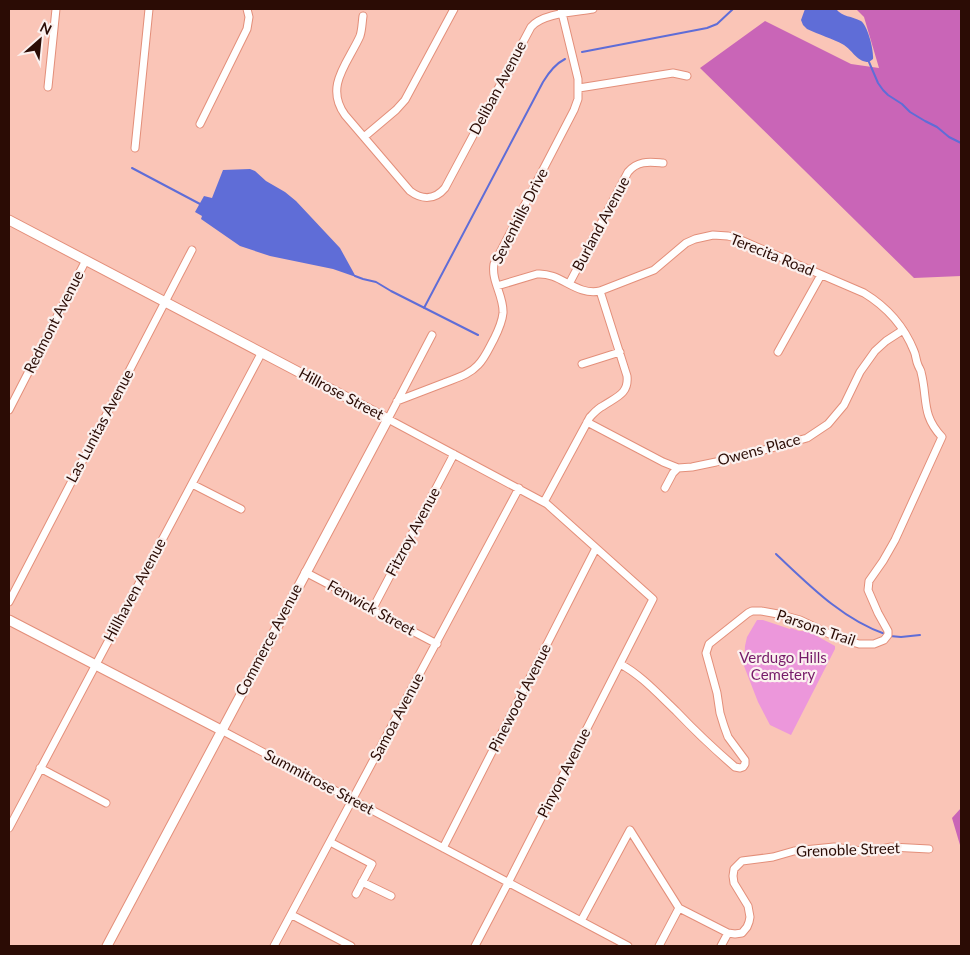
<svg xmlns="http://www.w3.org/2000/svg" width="970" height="955" font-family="Lato,sans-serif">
  <rect width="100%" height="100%" fill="#fac5b7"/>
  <path fill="#ec97db" d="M 757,620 L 763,620 L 790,629 L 791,628 L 799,631 L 808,631 L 835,646 L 835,649 L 791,735 L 770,725 L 758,702 L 744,666 L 745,646 L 747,637 Z"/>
  <path fill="#c965b7" d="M 856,9 L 961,9 L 961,276 L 914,278 L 700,68 L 765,21 L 851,64 L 879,68 L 864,17 Z
    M 961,808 L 961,845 L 960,845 L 952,818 Z"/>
  <path fill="#5f6dd7" d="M 805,9 L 836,9 C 842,17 852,16 861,21 C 868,26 874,51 873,59 L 869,62 C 857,62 853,51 844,45 C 832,38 819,35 807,29 L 803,25 L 801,20 Z
    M 250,169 L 255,171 L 266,181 L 285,192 L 296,201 L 340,248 L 356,277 L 333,269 L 270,256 L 240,246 L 201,219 L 202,216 L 195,212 L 204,196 L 212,198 L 223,170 Z"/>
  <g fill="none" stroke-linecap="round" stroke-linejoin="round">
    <path stroke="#5f6dd7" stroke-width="2" d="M 582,52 L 707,28 L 717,24 L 733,9
      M 869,62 L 878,83 L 883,90 L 888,95 L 902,104 L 910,112 L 925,121 L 937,127 L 949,137 L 961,143
      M 132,168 L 200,204
      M 355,276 L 363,279 L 376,282 L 391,291 L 478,335
      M 424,308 L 543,82 C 549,72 555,64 565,59
      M 776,554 C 809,585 842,619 885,634
      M 890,636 L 901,637 L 920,635"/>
    <defs>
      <path id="minor" d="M 363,16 C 362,23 362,30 360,36 C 348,63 324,86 345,115 L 410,191 C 422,200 435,200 445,188 L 531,27 C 542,13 576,12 593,9
        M 48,87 L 56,9
        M 579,88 L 673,73 L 687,76
        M 200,124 L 247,29 L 249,17 L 247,9
        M 364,137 L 396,110 L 405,100 L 454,9
        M 135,148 L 149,9
        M 569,284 L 628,172 C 638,160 650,162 663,163
        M 497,286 L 537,274 C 561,272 575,296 600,291 L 654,270 L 686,243 L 695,239 L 713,235 L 728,236 L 736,238 L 864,293 C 887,307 904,326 914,351 C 916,355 916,361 918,365 C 919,368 921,370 921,372 C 928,399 921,415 942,437 L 895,540 L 883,561 L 869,581 L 868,590 L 878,613 L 888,631 L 888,635 L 884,640 L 874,644 L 859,644 L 836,637 L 800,620 L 778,614 L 761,611 L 752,611 L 748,613 L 709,644 L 706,653 L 717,693 L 720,713 L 724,726 L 728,737 L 745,760 L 745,764 L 743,767 L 740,768 L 735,767 C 714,749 695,731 676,711 C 659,695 640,674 620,664
        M 432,335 L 388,419 L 547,504 L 653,599 L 508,883 L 475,946
        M 778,352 L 821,275
        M 582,364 L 620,352
        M 397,401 C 413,395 428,389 444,383 C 456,378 469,375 478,365 C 485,358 489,348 494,339 C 498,331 502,323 503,313 C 504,296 491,281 494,264 L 574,110 L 578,99 L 578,79 L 561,9
        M 9,410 L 86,260
        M 587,422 L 663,462 L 678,468
        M 192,484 L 241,509
        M 665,488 L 673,473 L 678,468 L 692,467 L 716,462 L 768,449 L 807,438 L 828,424 L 844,405 L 860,372 L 875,351 L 886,341 L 903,330
        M 544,502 L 590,417 C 594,413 597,409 603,406 C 616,397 629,394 627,376 L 600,291
        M 305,572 L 349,595 L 354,600 L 372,610 L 437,644
        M 9,602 L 192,250
        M 372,610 L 454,454
        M 221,730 L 628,946
        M 40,768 L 106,803
        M 9,828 L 262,352
        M 330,842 L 372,864 L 356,894
        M 443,848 L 596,548
        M 362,882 L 391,896
        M 292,915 L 351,946
        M 581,921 L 630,830 L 679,908 L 728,933 L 735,934 L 742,933 L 747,927 L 749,922 L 750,917 L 748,906 L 734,883 L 733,876 L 734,869 L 742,861 L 773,857 L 794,851 L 834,847 L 868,852 L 891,847 L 929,849
        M 274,946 L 519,488
        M 659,946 L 679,908
        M 721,946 L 728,933"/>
      <path id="tertiary" d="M 9,220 L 388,419 L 107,946
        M 9,620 L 221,730"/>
    </defs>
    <use href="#minor" stroke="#e38f7a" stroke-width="9"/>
    <use href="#tertiary" stroke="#e38f7a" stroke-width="11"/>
    <use href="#minor" stroke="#fff" stroke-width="7"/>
    <use href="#tertiary" stroke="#fff" stroke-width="9"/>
  </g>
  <g text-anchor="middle" stroke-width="4.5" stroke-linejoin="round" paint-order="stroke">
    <g font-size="15" fill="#2b0c05" stroke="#fbf1ef">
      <text transform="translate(498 88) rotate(-62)" y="5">Deliban Avenue</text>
      <text transform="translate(520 216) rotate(-63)" y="5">Sevenhills Drive</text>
      <text transform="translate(601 224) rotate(-62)" y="5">Burland Avenue</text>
      <text transform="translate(772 255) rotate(22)" y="5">Terecita Road</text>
      <text transform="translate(54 322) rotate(-63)" y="5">Redmont Avenue</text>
      <text transform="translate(341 394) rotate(28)" y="5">Hillrose Street</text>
      <text transform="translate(100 426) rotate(-62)" y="5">Las Lunitas Avenue</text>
      <text transform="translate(759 450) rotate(-15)" y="5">Owens Place</text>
      <text transform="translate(413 532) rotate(-62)" y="5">Fitzroy Avenue</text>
      <text transform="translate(135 590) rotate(-62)" y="5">Hillhaven Avenue</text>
      <text transform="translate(371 608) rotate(29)" y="5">Fenwick Street</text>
      <text transform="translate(816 628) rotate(19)" y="5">Parsons Trail</text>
      <text transform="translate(269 640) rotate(-62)" y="5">Commerce Avenue</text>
      <text transform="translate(520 698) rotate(-63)" y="5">Pinewood Avenue</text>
      <text transform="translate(397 717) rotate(-62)" y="5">Samoa Avenue</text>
      <text transform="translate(564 773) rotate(-63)" y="5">Pinyon Avenue</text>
      <text transform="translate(319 782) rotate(28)" y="5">Summitrose Street</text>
      <text transform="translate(848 850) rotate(-2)" y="5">Grenoble Street</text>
    </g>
    <g font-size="15" fill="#761b69" stroke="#fbf1ef">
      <text x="783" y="663">Verdugo Hills<tspan x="783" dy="17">Cemetery</tspan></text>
    </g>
  </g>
  <rect width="970" height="955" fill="none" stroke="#2b0c05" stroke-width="20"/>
  <g transform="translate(40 40) rotate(27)" stroke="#fbf1ef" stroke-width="4" paint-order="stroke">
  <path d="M0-4L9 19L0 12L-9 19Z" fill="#2b0c05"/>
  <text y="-8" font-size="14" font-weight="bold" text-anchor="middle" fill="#2b0c05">N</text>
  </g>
</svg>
